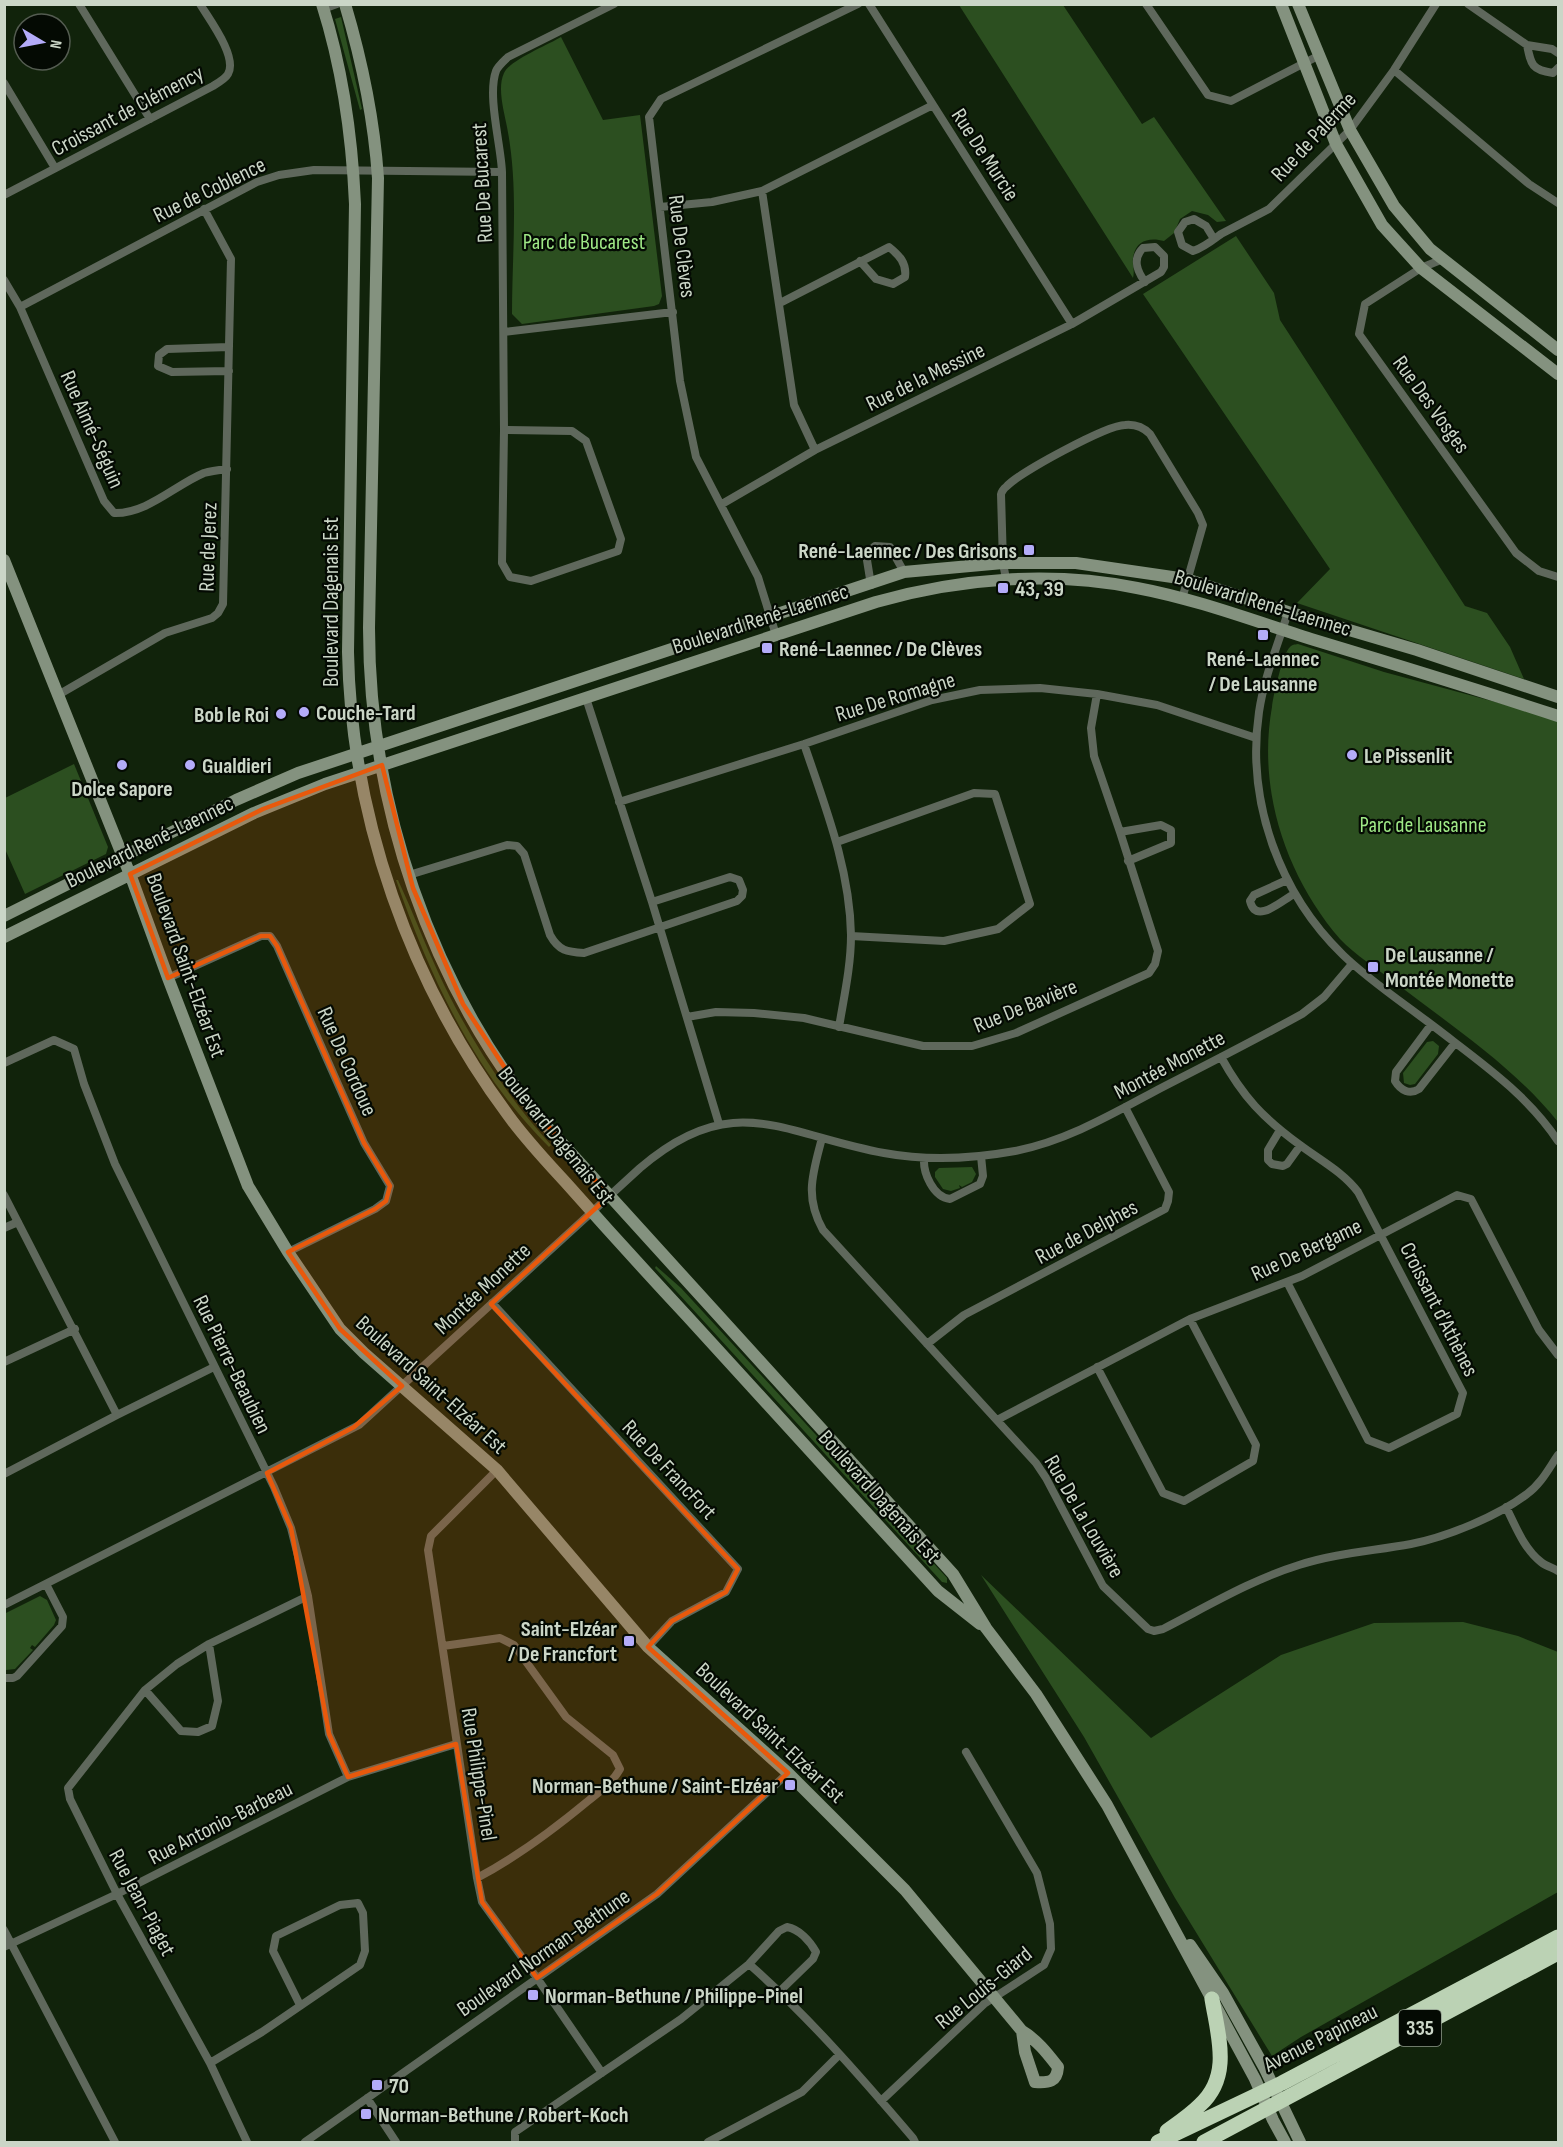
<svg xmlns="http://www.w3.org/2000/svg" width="1563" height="2147" font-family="'Sofia Sans Condensed',sans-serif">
  <rect width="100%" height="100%" fill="#11230b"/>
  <path fill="#2c4f20" d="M 959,5 L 1063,5 L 1142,124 L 1154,117 L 1226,221 L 1217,222 L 1208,215 L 1192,211 L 1180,219 L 1174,233 L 1164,241 C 1150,237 1135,240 1133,258 C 1132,265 1135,270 1133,278 Z
    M 341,17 L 362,109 L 360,110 L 335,19 Z
    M 561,37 L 603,120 L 640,115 L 662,296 L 659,304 L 654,306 L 522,324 L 512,314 C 512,252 519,188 507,127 C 504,111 497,88 504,73 C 510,60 548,45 561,37 Z
    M 1236,236 L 1274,293 L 1280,320 L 1465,606 L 1487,613 L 1510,647 L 1524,679 L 1297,603 L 1330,569 L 1143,294 Z
    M 1298,644 L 1384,672 L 1558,719 L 1558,1122 C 1514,1067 1453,1027 1397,984 C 1380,971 1354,954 1340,939 C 1286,876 1257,790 1272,707 C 1273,696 1283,653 1290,647 C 1293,644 1294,645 1298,644 Z
    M 74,764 L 108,847 L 106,854 L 25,894 L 5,849 L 5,798 Z
    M 396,880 L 398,880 C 412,910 424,942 438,972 C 467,1035 505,1094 551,1145 L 549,1147 C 475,1074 430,977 396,880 Z
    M 1433,1041 L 1439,1046 L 1438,1054 L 1415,1084 L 1410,1085 L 1404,1083 L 1403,1073 L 1427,1042 Z
    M 972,1167 L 976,1174 L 972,1182 L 962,1187 L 959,1185 L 960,1188 L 951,1191 L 943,1189 L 935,1177 L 935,1172 L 939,1168 Z
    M 656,1266 L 681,1288 L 717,1327 L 947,1578 L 947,1583 L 942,1582 L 655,1268 Z
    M 981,1575 L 1151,1738 L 1281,1655 L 1374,1623 L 1463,1622 L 1518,1636 L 1558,1652 L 1558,1892 L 1301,2037 L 1272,2056 L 1175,1898 L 1084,1737 Z
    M 40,1596 L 47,1600 L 56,1620 L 54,1625 L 35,1647 L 32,1645 L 30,1648 L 33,1650 L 15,1669 L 6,1670 L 6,1613 Z"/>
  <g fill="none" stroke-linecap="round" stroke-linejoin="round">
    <path stroke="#5f685c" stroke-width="8" d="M 79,4 L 150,119
      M 869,4 L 1072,324
      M 1146,4 L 1208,95 L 1231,101 L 1318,56
      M 1468,4 L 1527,45 L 1552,49 L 1558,53
      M 323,9 L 337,4
      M 1527,45 C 1531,65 1532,70 1553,73 L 1558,68
      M 1394,70 L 1529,184 L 1558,203
      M 4,83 L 55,168
      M 762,191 L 794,405 L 815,450
      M 4,195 L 213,86 C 218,83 226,78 228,74 C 238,57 209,19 200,4
      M 660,207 L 712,202 L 762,191 L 933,105
      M 1214,239 L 1206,226 L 1194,219 L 1185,222 L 1178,232 L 1182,245 L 1193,251 C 1203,248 1213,240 1221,234 L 1269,209 L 1350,130 L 1394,70 L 1436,4
      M 1443,259 L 1421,268 L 1365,304 L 1359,334 L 1516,553 L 1539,571 L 1558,577
      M 4,280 L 20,307 L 104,501 L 114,513 C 147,514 175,485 204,473 C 211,471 219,470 227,469
      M 780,303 L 889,247 C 899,255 907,263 905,277 L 893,284 L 876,279 L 860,261
      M 20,307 L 257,182 L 279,175 L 314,170 L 502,172
      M 504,332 L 673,312
      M 229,371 L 172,372 L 158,366 L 159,355 L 167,349 L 229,347
      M 504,430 L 572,431 L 586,441 L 621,539 L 618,551 L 531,581 L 510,577 L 502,563 L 504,430 L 502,172 C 501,145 487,96 496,71 C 498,66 504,61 508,57 L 614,4
      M 722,504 L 815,450 L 1072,324 L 1161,272 L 1164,267 L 1164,256 L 1155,247 L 1143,248 C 1132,259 1137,271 1145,282
      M 1006,579 L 1003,563 L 1001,494 C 1001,493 1004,488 1006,487 C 1018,473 1107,425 1125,425 C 1135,424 1143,427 1150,434 L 1198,513 L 1203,525 L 1182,599
      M 871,585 L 866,554 L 875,546 L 890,547 L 904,572
      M 1288,612 C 1278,645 1264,677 1259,712 C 1246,801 1279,893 1343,955 C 1371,982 1405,1004 1436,1028 C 1480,1062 1527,1094 1558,1141
      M 776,635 L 758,577 L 696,457 L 680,381 L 649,117 L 661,99 L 858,4
      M 58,695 L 165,633 L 212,618 L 218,613 L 223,604 L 231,259 L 204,209
      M 586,698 L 652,902 L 719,1124
      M 804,744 C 825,806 850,869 851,935 C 851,966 844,997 839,1027
      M 619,802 L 804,744 L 932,700 L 980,690 L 1040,688 L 1097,694 L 1157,705 L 1256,738
      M 1120,832 L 1161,825 L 1171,830 L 1171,843 L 1128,861
      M 837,842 L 974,793 L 995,794 L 1030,904 L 998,929 L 944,941 L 851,936
      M 409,875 L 507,845 L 517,846 L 524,854 L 550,935 C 559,951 567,952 584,953 L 737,901 L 742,896 L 743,890 L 739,880 L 730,877 L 652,902
      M 1287,880 L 1254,895 L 1250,901 C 1256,925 1281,901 1294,894
      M 168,978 L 261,936 L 270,936 L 277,946 L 364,1143 L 390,1186 L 386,1201 L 375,1209 L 288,1252
      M 687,1017 L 716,1012 L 754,1013 L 804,1018 L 923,1046 L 972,1046 L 1016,1033 L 1149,973 L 1155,964 L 1158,951 L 1120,832 L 1094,756 L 1091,728 L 1097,694
      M 1431,1025 L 1396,1072 L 1395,1081 C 1401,1091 1410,1095 1419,1089 L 1455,1043
      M 1221,1057 C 1243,1097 1263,1118 1300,1145 C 1320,1160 1343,1172 1358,1192 L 1463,1393 L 1457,1414 L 1389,1448 L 1368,1440 L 1287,1282
      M 4,1063 L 54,1040 L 74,1049 L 84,1084 L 115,1164 L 274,1487 L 291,1528 L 308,1596 L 329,1734 L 348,1777
      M 1280,1130 L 1268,1150 L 1268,1160 L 1272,1164 L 1283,1166 L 1287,1164 L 1300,1146
      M 822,1138 C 813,1173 804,1196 823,1230 L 1036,1463 L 1046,1478 L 1103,1586 L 1148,1629 L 1154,1631 L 1163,1629 C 1208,1606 1251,1580 1299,1565 C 1336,1553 1373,1551 1411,1544 C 1447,1537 1498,1516 1527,1494 C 1541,1484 1549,1468 1558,1455
      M 924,1158 C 923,1173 933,1197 950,1199 L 980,1184 L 983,1176 L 981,1156
      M 4,1195 L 117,1415
      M 4,1228 L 18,1222
      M 492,1303 L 738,1569 L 726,1592 L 672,1621 L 648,1647
      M 927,1344 L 964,1315 L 1165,1209 L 1168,1201 L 1169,1192 L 1125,1107
      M 4,1362 L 75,1329
      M 1097,1367 L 1163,1493 L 1184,1501 L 1253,1461 L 1256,1445 L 1190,1319
      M 997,1420 L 1190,1319 L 1302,1276 L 1457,1195 L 1471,1199 L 1539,1330 L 1558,1355
      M 497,1470 L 431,1536 L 428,1550 L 477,1878 L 482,1902 L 537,1978 L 602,2073
      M 4,1474 L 117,1415 L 214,1367
      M 1506,1507 C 1515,1525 1524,1549 1541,1562 C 1546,1566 1553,1568 1558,1571
      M 4,1605 L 359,1425 L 640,1168 C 733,1088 782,1134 884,1153 C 927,1161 971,1159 1015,1151 C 1067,1141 1114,1113 1161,1088 C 1208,1064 1255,1040 1302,1014 L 1324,997 L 1352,964
      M 443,1646 L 500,1638 L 514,1645 L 566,1717 L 613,1755 L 620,1769 C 612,1783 600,1791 588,1801 C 553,1830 517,1857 477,1878
      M 4,1678 L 13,1678 L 17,1676 L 62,1626 L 63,1617 L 46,1584
      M 145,1690 L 181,1731 L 198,1732 L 212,1726 L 218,1701 L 209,1644
      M 4,1930 L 115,2142
      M 4,1947 L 117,1894 L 348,1777 L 456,1744
      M 749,1964 C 808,2016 861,2077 913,2138 L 915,2142
      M 210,2063 L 262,2032 L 360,1965 L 365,1951 L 363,1913 L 358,1903 L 340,1905 L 276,1936 L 273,1951 L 300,2005
      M 367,2098 L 396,2142
      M 881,2101 L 984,2004 L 1044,1965 L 1051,1949 L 1050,1924 L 1037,1873 L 966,1752
      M 247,2142 L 210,2063 L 117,1894 L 70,1799 L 68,1788 L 145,1690 L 177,1664 L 209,1644 L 308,1596
      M 305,2142 L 657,1894 L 788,1773
      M 515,2142 L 515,2132 L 681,2019 L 749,1964 L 779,1931 L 787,1927 C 799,1929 810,1941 816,1952 L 813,1959 L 780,1991
      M 708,2142 L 802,2092 L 839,2055"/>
    <path stroke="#84927f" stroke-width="12" d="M 322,4 C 343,70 352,135 355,204 L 348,652 C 351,817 410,983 508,1115 C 526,1140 547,1162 568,1185 C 607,1229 647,1273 687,1316 C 771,1408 854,1499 938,1591 L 980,1624
      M 345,4 C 362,61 374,119 378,178 L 369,628 C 369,804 430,984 541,1120 L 953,1574 L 986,1628 L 1036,1694 L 1107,1805 L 1255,2079 L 1273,2120 L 1285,2142
      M 1281,4 L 1336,144 L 1382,225 L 1421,268 L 1558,374
      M 1298,4 L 1350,130 L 1394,206 L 1430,249 L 1558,350
      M 4,560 L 133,882 L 168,978 L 248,1186 L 288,1252 L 340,1329 L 364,1353 L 497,1470 L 648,1647 L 788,1773 L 905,1890 L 1022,2031 C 1037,2040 1047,2053 1058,2067 C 1057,2082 1049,2083 1035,2082 L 1025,2052 L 1022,2031
      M 4,916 L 236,800 L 298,773 L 904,572 L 1003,563 L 1076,563 L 1186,579 L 1288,612 L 1417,650 L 1558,697
      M 4,937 L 254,813 L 325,784 L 876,602 C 960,578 1051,571 1137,588 C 1196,599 1254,621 1311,639 C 1394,664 1476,689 1558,716
      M 1190,1945 L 1223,1993 L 1264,2067 L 1300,2142"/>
    <path stroke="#bbd2b4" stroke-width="15" d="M 1167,2131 C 1178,2123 1190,2115 1200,2105 C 1232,2076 1218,2036 1212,1999
      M 1158,2142 L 1282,2083 L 1558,1937
      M 1204,2142 L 1558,1953"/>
  </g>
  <path fill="#e8590c" fill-opacity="0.2" stroke="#e8590c" stroke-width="4.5" stroke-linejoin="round" d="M 382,765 L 413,888 L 463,1004 L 528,1103 L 609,1196 L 491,1304 L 738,1569 L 726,1592 L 672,1621 L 648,1647 L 788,1773 L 657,1894 L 537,1978 L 482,1902 L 456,1744 L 348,1777 L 329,1734 L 291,1528 L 267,1473 L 354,1427 L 402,1386 L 340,1329 L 288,1252 L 375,1209 L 386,1201 L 390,1186 L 364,1143 L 277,946 L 270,936 L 261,936 L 168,978 L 130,874 L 263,809 Z"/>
  <g fill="#b4acf9" stroke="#040a03" stroke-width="2">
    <rect x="1023" y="544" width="12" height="12" rx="3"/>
    <rect x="997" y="582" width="12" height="12" rx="3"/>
    <rect x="1257" y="629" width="12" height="12" rx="3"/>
    <rect x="761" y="642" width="12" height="12" rx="3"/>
    <circle cx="304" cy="712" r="6"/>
    <circle cx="281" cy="714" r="6"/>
    <circle cx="1352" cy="755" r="6"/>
    <circle cx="122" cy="765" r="6"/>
    <circle cx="190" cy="765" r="6"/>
    <rect x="1367" y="961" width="12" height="12" rx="3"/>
    <rect x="623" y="1635" width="12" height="12" rx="3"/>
    <rect x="784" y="1779" width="12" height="12" rx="3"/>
    <rect x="527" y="1989" width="12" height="12" rx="3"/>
    <rect x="371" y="2079" width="12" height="12" rx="3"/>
    <rect x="360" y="2108" width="12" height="12" rx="3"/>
  </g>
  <g text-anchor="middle" stroke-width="4.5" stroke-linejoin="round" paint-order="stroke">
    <rect fill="#040a03" stroke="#8f998c" stroke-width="1.5" x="1399" y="2010" width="42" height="36" rx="4.5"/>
    <g font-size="21" font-weight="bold" fill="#cbd6c7">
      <text x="1420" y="2035">335</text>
    </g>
    <g font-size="22" fill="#cbd6c7" stroke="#040a03">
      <text transform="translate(127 110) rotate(-28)" y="8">Croissant de Clémency</text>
      <text transform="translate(1313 136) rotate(-47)" y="8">Rue de Palerme</text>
      <text transform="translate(986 154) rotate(57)" y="8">Rue De Murcie</text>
      <text transform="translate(481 183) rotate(-93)" y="8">Rue De Bucarest</text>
      <text transform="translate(209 189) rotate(-26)" y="8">Rue de Coblence</text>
      <text transform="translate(683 246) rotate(83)" y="8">Rue De Clèves</text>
      <text transform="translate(925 376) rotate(-26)" y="8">Rue de la Messine</text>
      <text transform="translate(1432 404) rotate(54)" y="8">Rue Des Vosges</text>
      <text transform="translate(93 429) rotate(66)" y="8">Rue Aimé-Séguin</text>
      <text transform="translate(207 547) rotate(-88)" y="8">Rue de Jerez</text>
      <text transform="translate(330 602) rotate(-90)" y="8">Boulevard Dagenais Est</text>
      <text transform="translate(1263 602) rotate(17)" y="8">Boulevard René-Laennec</text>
      <text transform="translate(760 618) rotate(-18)" y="8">Boulevard René-Laennec</text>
      <text transform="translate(895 696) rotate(-17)" y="8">Rue De Romagne</text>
      <text transform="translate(149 841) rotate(-26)" y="8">Boulevard René-Laennec</text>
      <text transform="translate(187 965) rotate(70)" y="8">Boulevard Saint-Elzéar Est</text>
      <text transform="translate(1025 1005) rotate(-22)" y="8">Rue De Bavière</text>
      <text transform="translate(348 1061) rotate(66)" y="8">Rue De Cordoue</text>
      <text transform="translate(1169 1064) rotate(-28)" y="8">Montée Monette</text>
      <text transform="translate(557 1135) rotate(51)" y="8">Boulevard Dagenais Est</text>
      <text transform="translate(1086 1231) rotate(-28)" y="8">Rue de Delphes</text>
      <text transform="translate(1306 1249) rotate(-25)" y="8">Rue De Bergame</text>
      <text transform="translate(482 1288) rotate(-43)" y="8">Montée Monette</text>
      <text transform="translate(1440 1309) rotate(63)" y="8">Croissant d'Athènes</text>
      <text transform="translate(233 1364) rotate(64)" y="8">Rue Pierre-Beaubien</text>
      <text transform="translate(432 1384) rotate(42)" y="8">Boulevard Saint-Elzéar Est</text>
      <text transform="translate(670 1469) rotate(47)" y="8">Rue De FrancFort</text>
      <text transform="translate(880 1496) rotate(48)" y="8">Boulevard Dagenais Est</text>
      <text transform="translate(1085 1516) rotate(60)" y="8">Rue De La Louvière</text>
      <text transform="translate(771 1732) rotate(43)" y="8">Boulevard Saint-Elzéar Est</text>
      <text transform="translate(480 1774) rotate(81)" y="8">Rue Philippe-Pinel</text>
      <text transform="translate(220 1822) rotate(-27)" y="8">Rue Antonio-Barbeau</text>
      <text transform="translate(143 1902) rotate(62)" y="8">Rue Jean-Piaget</text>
      <text transform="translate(543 1952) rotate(-35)" y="8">Boulevard Norman-Bethune</text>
      <text transform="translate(983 1987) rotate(-39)" y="8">Rue Louis-Giard</text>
      <text transform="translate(1320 2037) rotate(-27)" y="8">Avenue Papineau</text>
    </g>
    <g font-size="22" fill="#9fe886" stroke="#040a03">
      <text x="584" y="249">Parc de Bucarest</text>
      <text x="1423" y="832">Parc de Lausanne</text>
    </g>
    <g font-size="22" font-weight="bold" fill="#cbd6c7" stroke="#040a03" text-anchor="start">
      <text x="1017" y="558" text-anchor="end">René-Laennec / Des Grisons</text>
      <text x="1015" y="596">43, 39</text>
      <text x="779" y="656">René-Laennec / De Clèves</text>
      <text x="1263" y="666" text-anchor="middle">René-Laennec<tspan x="1263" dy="25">/ De Lausanne</tspan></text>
      <text x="316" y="720">Couche-Tard</text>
      <text x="269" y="722" text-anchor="end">Bob le Roi</text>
      <text x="1364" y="763">Le Pissenlit</text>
      <text x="202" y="773">Gualdieri</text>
      <text x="122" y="796" text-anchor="middle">Dolce Sapore</text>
      <text x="1385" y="962">De Lausanne /<tspan x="1385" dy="25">Montée Monette</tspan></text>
      <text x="617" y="1636" text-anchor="end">Saint-Elzéar<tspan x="617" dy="25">/ De Francfort</tspan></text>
      <text x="778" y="1793" text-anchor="end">Norman-Bethune / Saint-Elzéar</text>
      <text x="545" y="2003">Norman-Bethune / Philippe-Pinel</text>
      <text x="389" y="2093">70</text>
      <text x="378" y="2122">Norman-Bethune / Robert-Koch</text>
    </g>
  </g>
  <rect width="1563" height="2147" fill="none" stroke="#cbd6c7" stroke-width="12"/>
  <g transform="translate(42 42) rotate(100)"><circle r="28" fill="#040a03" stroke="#545c51" stroke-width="1.5"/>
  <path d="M0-4.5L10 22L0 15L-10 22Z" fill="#b4acf9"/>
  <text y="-9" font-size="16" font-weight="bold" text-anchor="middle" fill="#cbd6c7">N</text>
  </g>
</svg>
